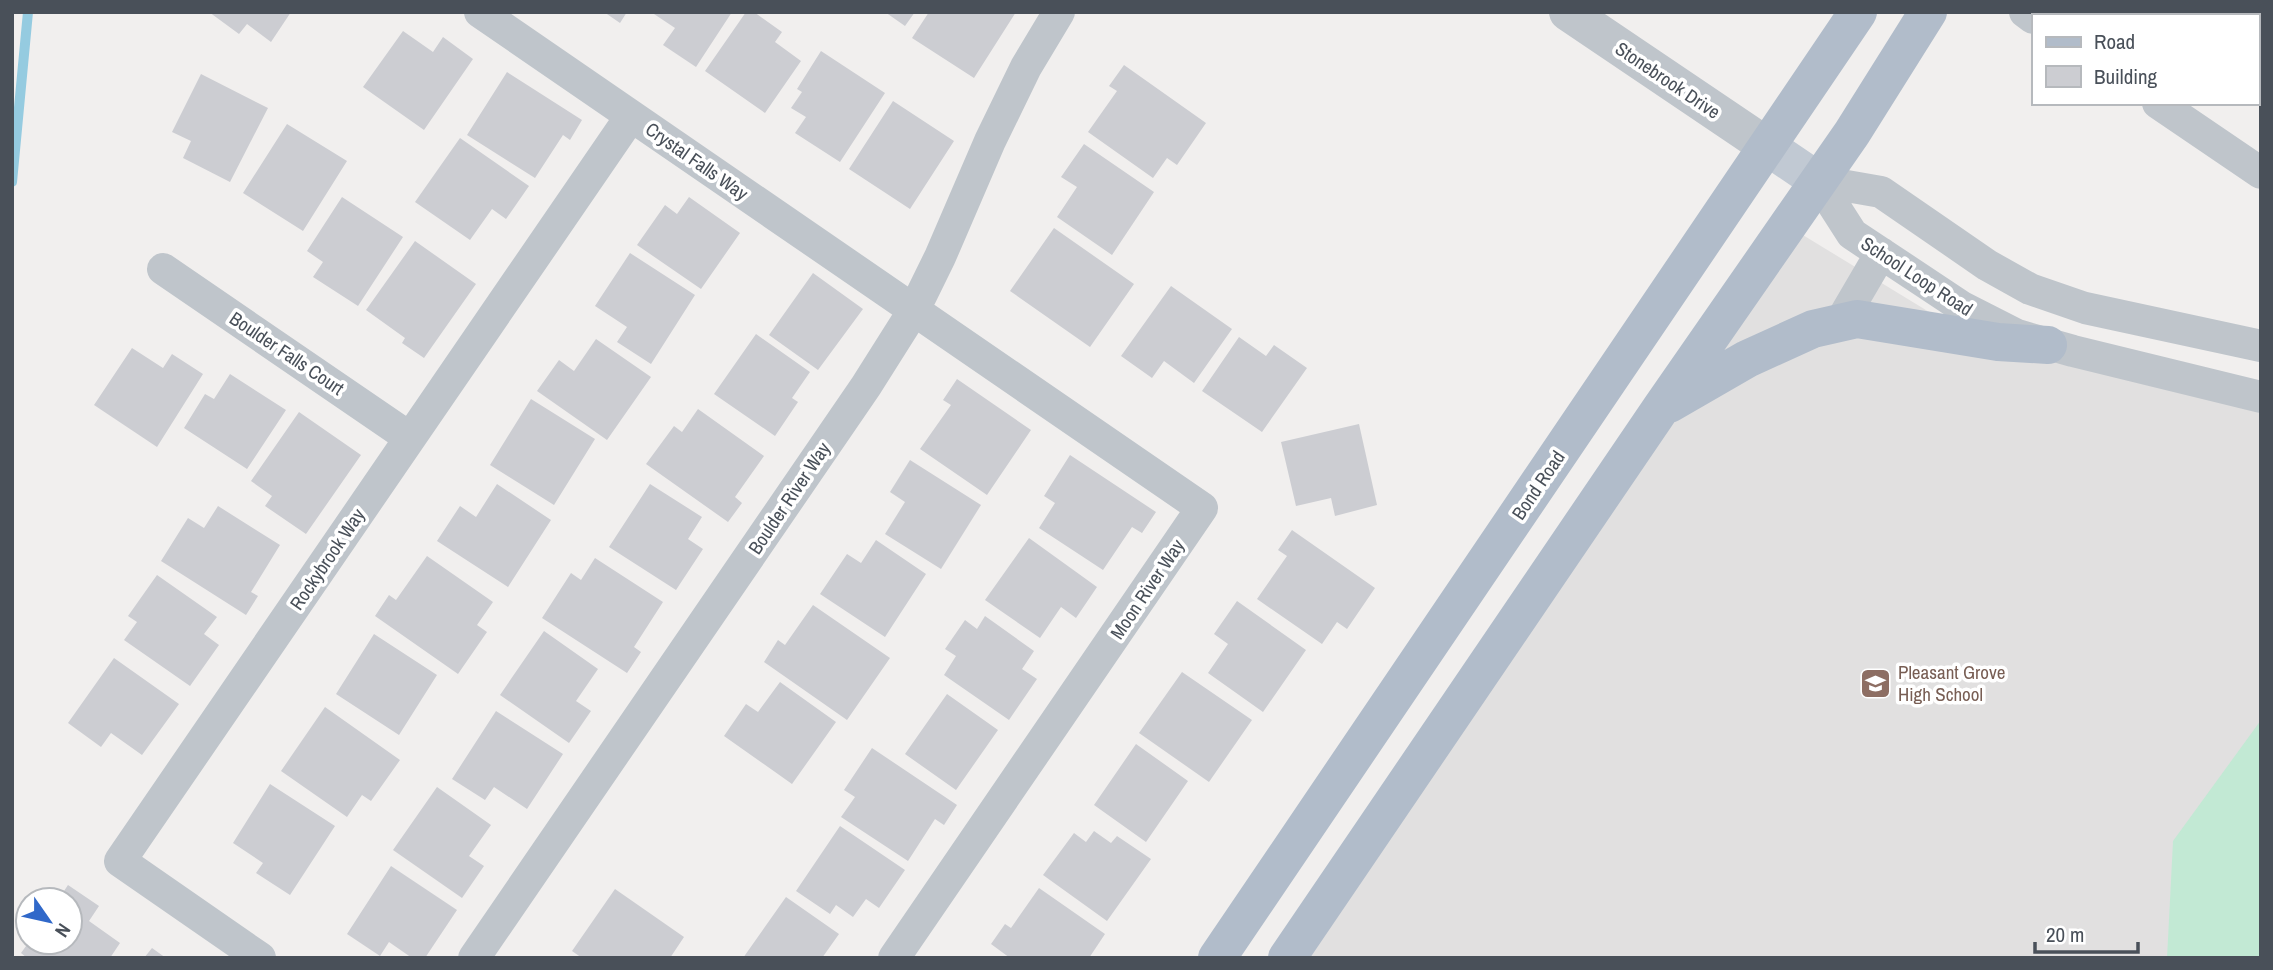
<svg xmlns="http://www.w3.org/2000/svg" width="2273" height="970" font-family="'Archivo Narrow',sans-serif">
  <rect width="100%" height="100%" fill="#f1efee"/>
  <path fill="#e1e0e0" d="M 1793,229 L 1980,343 L 2261,409 L 2261,958 L 1307,958 Z"/>
  <path fill="#c2e9d4" d="M 2261,720 L 2261,958 L 2167,958 L 2173,841 Z"/>
  <g fill="none" stroke-linecap="round" stroke-linejoin="round">
    <path stroke="#95cbe0" stroke-width="10" d="M 12,182 L 28,12"/>
  </g>
  <path fill="#cccdd2" d="M 209,12 L 291,12 L 271,42 L 247,24 L 239,34 Z
    M 604,12 L 627,12 L 620,23 Z
    M 651,12 L 732,12 L 696,67 L 663,45 L 675,28 Z
    M 746,12 L 754,12 L 782,32 L 775,42 L 801,61 L 765,113 L 705,71 Z
    M 885,12 L 915,12 L 905,26 Z
    M 929,12 L 1016,12 L 974,78 L 912,38 Z
    M 403,31 L 433,52 L 443,37 L 473,59 L 424,130 L 363,87 Z
    M 821,51 L 885,93 L 840,162 L 795,133 L 806,117 L 791,108 L 802,92 L 797,89 Z
    M 1124,65 L 1206,123 L 1177,165 L 1167,158 L 1153,178 L 1088,132 L 1117,91 L 1109,86 Z
    M 507,72 L 582,120 L 570,140 L 563,135 L 535,178 L 467,135 Z
    M 201,74 L 268,108 L 230,182 L 183,158 L 191,141 L 172,132 Z
    M 893,101 L 954,141 L 910,209 L 849,169 Z
    M 287,124 L 347,161 L 303,231 L 243,193 Z
    M 460,138 L 529,186 L 506,219 L 492,209 L 470,240 L 415,202 Z
    M 1084,144 L 1154,192 L 1112,255 L 1057,217 L 1077,187 L 1061,177 Z
    M 342,197 L 403,237 L 358,306 L 313,277 L 323,262 L 307,251 Z
    M 689,197 L 740,233 L 701,289 L 637,245 L 665,205 L 677,214 Z
    M 1054,228 L 1134,284 L 1090,347 L 1010,291 Z
    M 415,241 L 476,284 L 424,358 L 402,343 L 405,338 L 366,310 Z
    M 630,253 L 695,295 L 651,364 L 617,342 L 627,327 L 595,306 Z
    M 813,273 L 863,309 L 818,370 L 769,335 Z
    M 1171,286 L 1232,329 L 1194,383 L 1164,361 L 1152,378 L 1121,356 Z
    M 756,334 L 810,372 L 792,398 L 798,402 L 775,436 L 714,394 Z
    M 1239,337 L 1266,356 L 1274,345 L 1307,368 L 1262,432 L 1202,391 Z
    M 596,339 L 651,377 L 607,440 L 537,391 L 559,360 L 574,371 Z
    M 132,348 L 163,368 L 172,354 L 203,374 L 157,447 L 94,405 Z
    M 230,374 L 286,410 L 247,469 L 184,428 L 205,394 L 214,399 Z
    M 957,379 L 1031,430 L 987,495 L 920,449 L 951,405 L 943,400 Z
    M 531,399 L 595,439 L 554,505 L 490,465 Z
    M 698,409 L 764,456 L 735,497 L 742,503 L 728,522 L 646,464 L 674,426 L 682,432 Z
    M 299,412 L 361,455 L 306,534 L 265,506 L 272,496 L 251,481 Z
    M 1359,424 L 1377,505 L 1335,516 L 1331,498 L 1296,506 L 1281,442 Z
    M 1070,455 L 1156,512 L 1142,533 L 1132,527 L 1103,570 L 1039,528 L 1055,503 L 1044,496 Z
    M 910,460 L 981,505 L 941,569 L 885,534 L 905,502 L 890,492 Z
    M 497,484 L 551,520 L 508,587 L 437,541 L 460,506 L 476,517 Z
    M 650,484 L 702,517 L 688,539 L 703,549 L 676,590 L 609,547 Z
    M 218,506 L 280,545 L 251,592 L 258,596 L 246,615 L 161,561 L 188,518 L 204,528 Z
    M 1292,530 L 1375,588 L 1347,629 L 1337,622 L 1322,644 L 1257,599 L 1287,556 L 1278,550 Z
    M 1029,538 L 1097,587 L 1076,618 L 1061,607 L 1040,638 L 985,600 Z
    M 876,540 L 926,574 L 885,637 L 820,594 L 847,554 L 861,563 Z
    M 427,556 L 493,602 L 477,625 L 487,632 L 458,674 L 375,616 L 389,595 L 396,600 Z
    M 595,558 L 663,602 L 634,647 L 641,652 L 627,673 L 542,618 L 571,573 L 581,580 Z
    M 157,575 L 217,617 L 204,634 L 219,645 L 190,686 L 124,640 L 137,622 L 128,616 Z
    M 1237,601 L 1306,650 L 1263,712 L 1208,673 L 1228,644 L 1214,634 Z
    M 813,605 L 890,658 L 847,720 L 764,662 L 778,640 L 785,645 Z
    M 985,616 L 1034,651 L 1022,669 L 1037,679 L 1009,720 L 944,675 L 956,656 L 945,649 L 965,620 L 977,629 Z
    M 544,631 L 598,669 L 576,701 L 591,711 L 569,743 L 500,695 Z
    M 374,634 L 437,675 L 399,735 L 336,694 Z
    M 114,658 L 179,704 L 142,755 L 111,733 L 101,747 L 68,723 Z
    M 1182,672 L 1252,720 L 1209,782 L 1139,733 Z
    M 780,682 L 836,722 L 792,784 L 724,736 L 746,704 L 758,712 Z
    M 947,694 L 998,730 L 956,790 L 905,754 Z
    M 325,707 L 400,760 L 371,801 L 362,795 L 347,817 L 281,771 Z
    M 496,711 L 563,754 L 527,809 L 494,787 L 485,800 L 452,779 Z
    M 1136,744 L 1188,781 L 1146,842 L 1094,805 Z
    M 872,748 L 957,805 L 944,825 L 935,819 L 908,861 L 841,817 L 855,797 L 844,790 Z
    M 270,784 L 335,826 L 290,895 L 256,873 L 263,863 L 233,843 Z
    M 437,787 L 491,825 L 469,856 L 484,866 L 462,898 L 393,850 Z
    M 840,826 L 905,870 L 879,908 L 866,899 L 853,917 L 836,905 L 830,914 L 796,891 Z
    M 1094,831 L 1111,843 L 1117,836 L 1151,859 L 1107,921 L 1043,875 L 1074,833 L 1086,842 Z
    M 391,866 L 457,910 L 425,958 L 412,958 L 389,942 L 380,956 L 347,934 Z
    M 68,885 L 99,906 L 89,921 L 120,943 L 110,958 L 27,958 L 21,953 L 29,942 L 70,942 L 70,900 L 58,900 Z
    M 1039,888 L 1105,934 L 1089,958 L 1010,958 L 991,944 L 1005,924 L 1011,928 Z
    M 615,889 L 684,937 L 670,958 L 582,958 L 572,951 Z
    M 786,897 L 839,934 L 822,958 L 743,958 Z
    M 152,948 L 166,958 L 144,958 Z"/>
  <g fill="none" stroke-linecap="round" stroke-linejoin="round">
    <path stroke="#bfc5cb" stroke-width="32" d="M 480,12 L 1202,508 L 894,958
      M 2025,12 L 2033,18
      M 2158,103 L 2261,173
      M 1818,181 L 1852,234 L 1962,307 L 2017,335 L 2073,351 L 2261,397
      M 1818,181 L 1881,192 L 1987,265 L 2030,289 L 2085,308 L 2261,346
      M 163,269 L 410,438
      M 1840,323 L 1881,253
      M 260,958 L 120,861 L 631,116
      M 474,958 L 866,386 L 914,310 L 940,257 L 990,141 L 1026,67 L 1059,12"/>
    <path stroke="#bfc5cb" stroke-width="38" d="M 1568,12 L 1768,147"/>
    <path stroke="#c1c9d3" stroke-width="38" d="M 1768,147 L 1818,181"/>
    <path stroke="#b1bcca" stroke-width="38" d="M 1669,404 L 1747,359 L 1813,329 L 1857,319 L 1998,342 L 2048,345
      M 1217,958 L 1858,12
      M 1287,958 L 1661,408 L 1852,133 L 1928,12"/>
  </g>
  <defs>
    <symbol id="school-square" viewBox="-11 -11 22 22"><rect x="-9" y="-9" width="18" height="18" rx="4" fill="#8d6e63" stroke="#fff"/><path d="M0-5L7-2L0 1L-7-2ZM-4 1L0 2.5L4 1V4Q0 6-4 4Z" fill="#fff"/></symbol>
  </defs>
  <g fill-rule="evenodd">
    <use href="#school-square" x="1858" y="666" width="35" height="35"/>
  </g>
  <g text-anchor="middle" stroke-width="7" stroke-linejoin="round" paint-order="stroke">
    <g font-size="19" fill="#495059" stroke="#fff">
      <text transform="translate(1668 80) rotate(34)" y="7">Stonebrook Drive</text>
      <text transform="translate(697 161) rotate(35)" y="7">Crystal Falls Way</text>
      <text transform="translate(1917 276) rotate(33)" y="7">School Loop Road</text>
      <text transform="translate(287 353) rotate(34)" y="7">Boulder Falls Court</text>
      <text transform="translate(1538 485) rotate(-56)" y="7">Bond Road</text>
      <text transform="translate(789 498) rotate(-56)" y="7">Boulder River Way</text>
      <text transform="translate(327 559) rotate(-56)" y="7">Rockybrook Way</text>
      <text transform="translate(1147 589) rotate(-56)" y="7">Moon River Way</text>
    </g>
    <g font-size="19" fill="#785e54" stroke="#fff" text-anchor="start">
      <text x="1898" y="679">Pleasant Grove<tspan x="1898" dy="22">High School</tspan></text>
    </g>
  </g>
  <rect width="2273" height="970" fill="none" stroke="#495059" stroke-width="28"/>
  <rect x="2032" y="14" width="228" height="91" fill="#ffffff" stroke="#b6b9bd" stroke-width="2"/>
  <rect x="2046" y="37" width="35" height="10" fill="#b1bcca" stroke="#b6b9bd" stroke-width="2"/>
  <text x="2094" y="49" font-size="21" fill="#495059">Road</text>
  <rect x="2046" y="66" width="35" height="21" fill="#cccdd2" stroke="#b6b9bd" stroke-width="2"/>
  <text x="2094" y="84" font-size="21" fill="#495059">Building</text>
  <g transform="translate(49 921) rotate(124)"><circle r="33" fill="#ffffff" stroke="#b6b9bd" stroke-width="2"/>
  <path d="M0-5L12 26L0 18L-12 26Z" fill="#3068c9"/>
  <text y="-10" font-size="19" font-weight="bold" text-anchor="middle" fill="#495059">N</text>
  </g>
  <path d="M2035 942v10h103v-10" fill="none" stroke="#495059" stroke-width="3.5"/>
  <text x="2046" y="942" font-size="21" fill="#495059" stroke="#ffffff" stroke-width="5" paint-order="stroke">20 m</text>
</svg>
